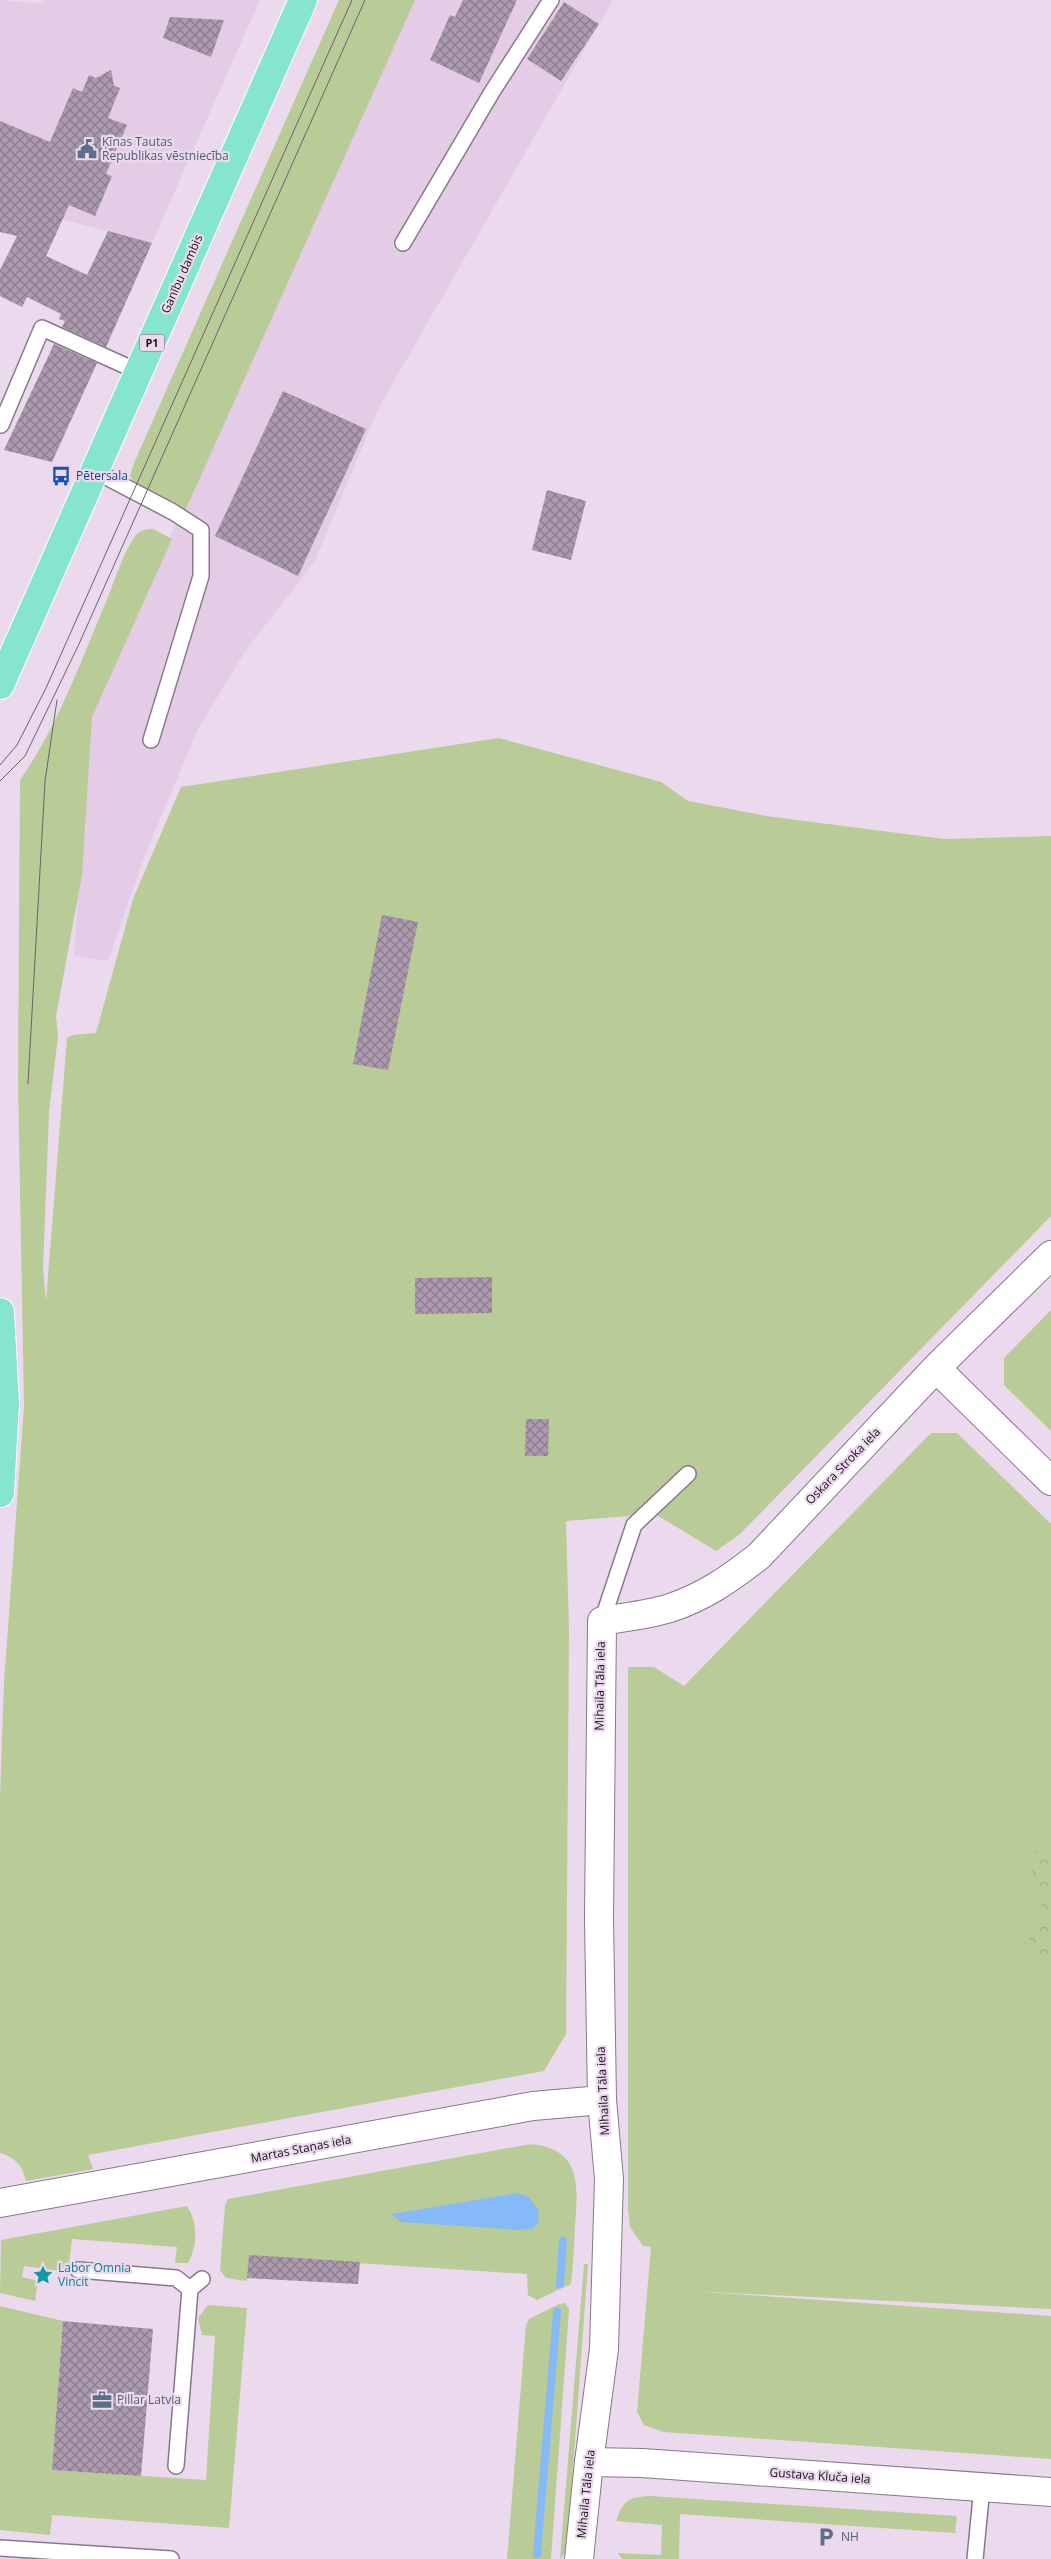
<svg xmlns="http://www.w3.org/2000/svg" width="1051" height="2559" font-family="'Open Sans',sans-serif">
  <defs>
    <pattern id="forest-crowns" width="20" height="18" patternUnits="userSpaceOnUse" patternTransform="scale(1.25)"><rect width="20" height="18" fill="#b9cb96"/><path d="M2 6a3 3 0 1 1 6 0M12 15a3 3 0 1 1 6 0" fill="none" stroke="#9ead81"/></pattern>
    <pattern id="building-cross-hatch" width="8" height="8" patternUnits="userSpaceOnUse" patternTransform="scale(1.25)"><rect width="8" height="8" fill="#ab9aad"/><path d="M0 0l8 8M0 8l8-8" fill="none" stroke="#8a7c8c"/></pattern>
  </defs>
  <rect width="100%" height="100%" fill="#ebd9ed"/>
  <path fill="#e4cce6" d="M 0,0 L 43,4 L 45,0 L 260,0 L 152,243 L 0,203 Z
    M 407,0 L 613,0 L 378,409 L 315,561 L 246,650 L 198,729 L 145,855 L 108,961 L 74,956 L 90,718 Z"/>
  <path fill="#b9cb96" d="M 339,0 L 415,0 L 185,511 C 167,502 141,493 130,476 L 134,463 Z
    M 153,529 L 172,539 L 92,717 L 82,875 L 56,1016 L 58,1036 L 49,1112 L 43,1269 L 46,1301 L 67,1038 L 73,1035 L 96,1033 L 133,899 L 181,787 L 499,738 L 661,782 L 688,801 L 766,816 L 944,839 L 1051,836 L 1051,1216 L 740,1534 L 716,1551 L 655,1514 L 566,1521 L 569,1631 L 566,2034 L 544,2071 L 88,2155 L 93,2169 L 26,2181 C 23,2166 15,2157 0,2153 L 0,1799 L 4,1682 L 24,1407 L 18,1081 L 20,780 C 58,726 80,663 106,602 C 115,581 122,554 136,535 C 140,530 147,529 153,529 Z
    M 1051,1310 L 1051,1431 L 1004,1385 L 1004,1358 Z
    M 931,1433 L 957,1433 L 1051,1524 L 1051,2309 L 691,2291 L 1051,2316 L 1051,2459 L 664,2432 L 644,2425 L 637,2412 L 651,2247 L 643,2246 L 630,2227 L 628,2209 L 628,1667 L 654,1667 L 684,1686 Z
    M 531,2144 C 582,2149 578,2186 575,2226 C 574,2245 573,2265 571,2284 L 537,2300 L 528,2295 L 527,2274 L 249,2256 L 247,2281 L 226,2278 L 220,2270 L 225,2205 L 228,2199 Z
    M 187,2206 C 198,2223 198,2245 188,2263 L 175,2263 L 177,2247 L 72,2239 L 68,2272 L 24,2266 L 22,2277 L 38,2281 L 35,2301 L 0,2293 L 1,2240 Z
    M 584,2264 L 588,2264 L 567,2550 L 560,2559 Z
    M 565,2303 L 569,2309 L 551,2559 L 507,2559 L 526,2325 L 529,2319 L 559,2304 Z
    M 208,2305 L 247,2308 L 229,2528 L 52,2515 L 50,2535 L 0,2530 L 0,2306 L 63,2321 L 52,2470 L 206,2480 L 215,2336 L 202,2335 L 198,2318 Z
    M 650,2496 L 957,2516 L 955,2533 L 680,2514 L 679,2559 L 622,2559 L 618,2553 L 661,2555 L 662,2525 L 616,2521 C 623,2500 629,2497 650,2496 Z"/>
  <path fill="url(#forest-crowns)" d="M 1032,1851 L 1051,1851 L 1051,1968 L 1041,1966 L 1029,1937 L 1042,1913 L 1040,1885 L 1025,1860 Z"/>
  <path fill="#86b9f8" d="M 517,2193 L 529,2197 L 539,2211 L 538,2224 L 532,2229 L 520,2230 L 401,2222 L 391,2214 Z"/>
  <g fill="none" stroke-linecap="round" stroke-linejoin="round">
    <path stroke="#86b9f8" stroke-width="8" d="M 560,2284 L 563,2241
      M 537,2554 L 557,2312"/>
  </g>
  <path fill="url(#building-cross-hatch)" d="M 463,0 L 517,0 L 479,83 L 430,60 L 450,15 L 455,17 Z
    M 564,2 L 599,24 L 561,81 L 527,59 Z
    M 170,17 L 224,20 L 211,57 L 163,38 Z
    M 111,70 L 114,86 L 120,88 L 108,118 L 127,125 L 106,174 L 112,176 L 95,216 L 69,205 L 46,256 L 87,275 L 108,231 L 152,243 L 106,347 L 62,327 L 65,321 L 59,319 L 61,314 L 27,297 L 22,307 L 0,296 L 0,270 L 17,236 L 0,232 L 0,121 L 50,142 L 73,88 L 82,92 L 89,75 L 96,78 Z
    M 54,344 L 97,363 L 52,462 L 4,450 Z
    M 283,391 L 366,429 L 298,576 L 215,536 Z
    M 547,490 L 586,501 L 571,560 L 532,550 Z
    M 382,915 L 418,922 L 388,1070 L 353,1064 Z
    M 492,1277 L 492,1313 L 415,1314 L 415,1278 Z
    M 526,1419 L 549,1419 L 548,1456 L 525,1456 Z
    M 249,2255 L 360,2262 L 358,2284 L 247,2278 Z
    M 63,2321 L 153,2329 L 141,2476 L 52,2470 Z"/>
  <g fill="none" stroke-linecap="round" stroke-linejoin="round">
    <defs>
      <path id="lane" d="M 403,243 L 492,92 L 551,0
        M 1,425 L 42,328 L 139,372
        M 95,471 L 173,512 L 201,530 L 201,576 L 151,740
        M 602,1621 L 634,1525 L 688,1474
        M 78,2270 L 176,2278 L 190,2289 L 176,2466
        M 190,2289 L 202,2279
        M 0,2548 L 171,2559
        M 975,2559 L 982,2487"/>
      <path id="street" d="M 936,1368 L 1051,1481
        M 602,2100 L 599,1918 L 602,1621 C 624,1617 648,1615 670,1608 C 704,1597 731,1578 759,1556 L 936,1368 L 1051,1255
        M 589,2462 L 642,2463 L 1051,2492"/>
      <path id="secondary" d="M 0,2203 L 533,2106 L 602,2100 L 609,2179 L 604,2349 L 589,2462 L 579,2559"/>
      <path id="primary" d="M 0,685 L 303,0
        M 0,1312 L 5,1403 L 0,1493"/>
    </defs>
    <use href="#lane" stroke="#88788b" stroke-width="18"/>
    <use href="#street" stroke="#88788b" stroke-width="30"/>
    <use href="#secondary" stroke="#88788b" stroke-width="30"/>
    <use href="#primary" stroke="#fff" stroke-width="30"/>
    <use href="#lane" stroke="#fff" stroke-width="15"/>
    <use href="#street" stroke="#fff" stroke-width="28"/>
    <use href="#secondary" stroke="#fff" stroke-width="28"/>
    <use href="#primary" stroke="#85e5ce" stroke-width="28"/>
    <path stroke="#6c616d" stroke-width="1" d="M 0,765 L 17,745 L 46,688 L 352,0
      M 0,781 L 25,756 L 79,644 L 365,0
      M 28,1084 L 45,781 L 57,700"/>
  </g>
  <defs>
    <symbol id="civic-bare" viewBox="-9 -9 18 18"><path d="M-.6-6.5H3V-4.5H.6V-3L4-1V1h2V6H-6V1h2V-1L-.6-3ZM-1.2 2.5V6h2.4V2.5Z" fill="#5c6f8a" stroke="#ebd9ed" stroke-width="2.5" paint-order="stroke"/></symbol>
    <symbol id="bus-bare" viewBox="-9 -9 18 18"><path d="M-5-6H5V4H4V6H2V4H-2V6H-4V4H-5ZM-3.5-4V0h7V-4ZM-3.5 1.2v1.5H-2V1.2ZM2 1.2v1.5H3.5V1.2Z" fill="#1a4fb4" stroke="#ebd9ed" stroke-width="2.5" paint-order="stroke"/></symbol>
    <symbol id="sight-bare" viewBox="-9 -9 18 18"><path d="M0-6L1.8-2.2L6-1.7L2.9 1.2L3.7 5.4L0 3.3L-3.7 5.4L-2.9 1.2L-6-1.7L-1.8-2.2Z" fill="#0f9aa8" stroke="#ebd9ed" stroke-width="2.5" paint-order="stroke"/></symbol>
    <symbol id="office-bare" viewBox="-9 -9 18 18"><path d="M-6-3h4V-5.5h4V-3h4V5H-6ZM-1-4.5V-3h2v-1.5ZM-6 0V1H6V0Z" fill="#5c6f8a" stroke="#ebd9ed" stroke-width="2.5" paint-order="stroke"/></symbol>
    <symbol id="parking-bare" viewBox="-9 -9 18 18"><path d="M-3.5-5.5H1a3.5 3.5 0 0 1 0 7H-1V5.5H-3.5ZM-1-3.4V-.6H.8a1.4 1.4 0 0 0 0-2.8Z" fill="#5c6f8a" stroke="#ebd9ed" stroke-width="2.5" paint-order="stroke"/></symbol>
  </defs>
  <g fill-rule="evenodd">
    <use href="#civic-bare" x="73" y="135" width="28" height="28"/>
    <use href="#bus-bare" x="47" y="462" width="28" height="28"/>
    <use href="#sight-bare" x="29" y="2261" width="28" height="28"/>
    <use href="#office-bare" x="88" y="2386" width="28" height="28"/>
    <use href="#parking-bare" x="812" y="2523" width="28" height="28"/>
  </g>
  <g text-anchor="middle" stroke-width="4.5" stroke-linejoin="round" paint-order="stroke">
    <rect fill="#ebd9ed" stroke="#594f5a" stroke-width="1" x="139.5" y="334.5" width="25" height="17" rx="4"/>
    <g font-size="11" font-weight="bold" fill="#1a141b">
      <text x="152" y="347">P1</text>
    </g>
    <g font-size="12" fill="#4e5e75" stroke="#ebd9ed" text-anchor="start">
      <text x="102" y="146">Ķīnas Tautas<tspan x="102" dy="14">Republikas vēstniecība</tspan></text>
      <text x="117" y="2404">Pillar Latvia</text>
      <text x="841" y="2541">NH</text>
    </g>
    <g font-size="12" fill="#1a141b" stroke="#ebd9ed">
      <text transform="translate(182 274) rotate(-66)" y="4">Ganību dambis</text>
      <text transform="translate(843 1466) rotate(-46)" y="4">Oskara Stroka iela</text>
      <text transform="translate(600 1686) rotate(-89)" y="4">Mihaila Tāla iela</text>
      <text transform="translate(603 2091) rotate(-93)" y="4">Mihaila Tāla iela</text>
      <text transform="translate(301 2149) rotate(-11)" y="4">Martas Staņas iela</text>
      <text transform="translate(820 2476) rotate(4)" y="4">Gustava Kluča iela</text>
      <text transform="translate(586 2494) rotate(-84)" y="4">Mihaila Tāla iela</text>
    </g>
    <g font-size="12" fill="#164399" stroke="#ebd9ed" text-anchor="start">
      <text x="76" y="480">Pētersala</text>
    </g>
    <g font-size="12" fill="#0d838f" stroke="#ebd9ed" text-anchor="start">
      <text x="58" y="2272">Labor Omnia<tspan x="58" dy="14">Vincit</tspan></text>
    </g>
  </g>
</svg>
